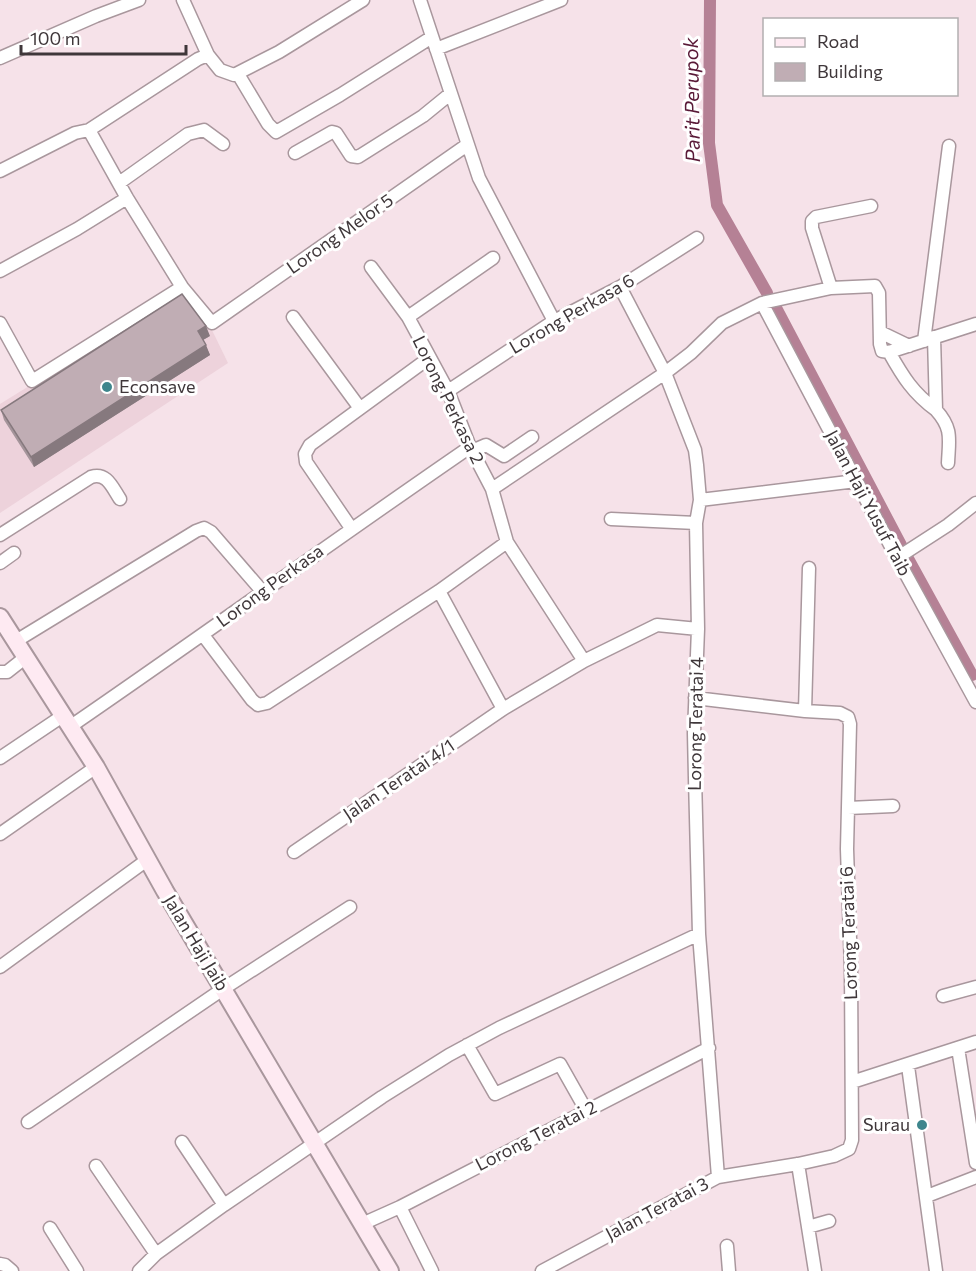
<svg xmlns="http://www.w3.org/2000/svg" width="976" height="1271" font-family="Commissioner,sans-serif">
  <rect width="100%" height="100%" fill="#f6e2e9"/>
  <path fill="#edd2db" d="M 181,292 L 210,326 L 228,363 L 0,513 L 0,404 Z"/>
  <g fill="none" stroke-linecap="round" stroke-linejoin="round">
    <path stroke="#b58195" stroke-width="12" d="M 710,0 L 709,143 L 717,205 L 767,293
      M 773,302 L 901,545
      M 906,555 L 972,675"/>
    <defs>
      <path id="street" d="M 183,0 L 208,55 L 220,70 L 234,75 L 279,52 L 363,0
        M 420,0 L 479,178 L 554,321
        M 436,49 L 561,0
        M 0,58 L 96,16 L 139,0
        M 238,74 L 268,124 L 276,132 L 340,95 L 432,37
        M 89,130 L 127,198 L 182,287 L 212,323 L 467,145
        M 295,153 L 332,132 L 336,133 L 351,156 L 358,157 L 423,116 L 450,94
        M 0,171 L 75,133 L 89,130 L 198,59 L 208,55
        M 119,183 L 188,134 L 204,130 L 223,144
        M 371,267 L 408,317 L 448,391 L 470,447 L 492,489 L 507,542 L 584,661
        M 0,271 L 77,229 L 127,198
        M 620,287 L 665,373 L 695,450 L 697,465 L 700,500 L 696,523 L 698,629 L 694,733 L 695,778 L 699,934 L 718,1177
        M 831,288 L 812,228 L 812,221 L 816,217 L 871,206
        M 762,303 L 897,558 L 976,702
        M 293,317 L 359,407
        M 408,317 L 493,258
        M 0,323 L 32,381 L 182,287
        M 880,332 L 909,346
        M 934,337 L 936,410 C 953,429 949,439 948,463
        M 924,341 L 949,146
        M 889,352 C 903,377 913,393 936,410
        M 448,391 L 554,321 L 620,287 L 697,238
        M 472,451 L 486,445 L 504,456 L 532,437
        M 492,489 L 665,373 L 691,353 L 722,323 L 762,303 L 831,288 L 875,286 L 879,293 L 880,344 L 882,351 L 889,352 L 976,324
        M 700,500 L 856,481
        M 611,519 L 696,523
        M 351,528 L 306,462 L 305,454 L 310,445 L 429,358
        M 0,535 L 91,477 C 107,472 112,487 120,499
        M 897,558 L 948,525 L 976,503
        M 0,563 L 14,553
        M 439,591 L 503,709
        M 203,635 L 252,700 L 258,705 L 267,703 L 439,591 L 507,542
        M 16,641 L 196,531 L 204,528 L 211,532 L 262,591
        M 0,672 L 7,672 L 26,657
        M 805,711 L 809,568
        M 71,726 C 205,634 336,539 470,447
        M 0,758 L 64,715
        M 848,808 L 893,806
        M 0,834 L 96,767
        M 294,852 L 503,709 L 584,661 L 657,625 L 698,629
        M 0,967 L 147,860
        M 943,996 L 976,987
        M 467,1045 L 495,1094 L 560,1064 L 586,1110
        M 958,1048 L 976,1163
        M 908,1066 L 936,1271
        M 852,1082 L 976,1042
        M 28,1122 L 223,989 L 350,907
        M 182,1142 L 224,1205
        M 798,1164 L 815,1271
        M 96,1166 L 156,1254
        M 927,1196 L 976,1177
        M 400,1207 L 432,1271
        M 362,1224 L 400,1207 L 709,1048
        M 808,1227 L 829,1221
        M 50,1228 L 77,1271
        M 727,1246 L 729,1271
        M 0,1264 L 5,1265 L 12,1271
        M 139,1271 L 156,1254 L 224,1205 L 382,1097 L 449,1055 L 499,1028 L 699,934
        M 542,1271 L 718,1177 L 798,1164 L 834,1156 L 849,1149 L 852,1140 L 851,969 L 847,849 L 850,724 L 848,717 L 840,713 L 805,711 L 695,698"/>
      <path id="secondary" d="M 0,617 L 96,767 L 165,891 L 390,1271"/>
    </defs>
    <use href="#street" stroke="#a9979d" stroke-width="15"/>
    <use href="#secondary" stroke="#a9979d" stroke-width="20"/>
    <use href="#street" stroke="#fff" stroke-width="12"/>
    <use href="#secondary" stroke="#feeaf2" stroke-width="16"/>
  </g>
  <path fill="#a5959b" d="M 210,336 L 203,340 L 210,355 L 34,467 L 4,420 L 1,410 Z"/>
  <path fill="#86797e" d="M 206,326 L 210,336 L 201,341 L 198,331 Z
    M 206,345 L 210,355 L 34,467 L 31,457 Z"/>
  <path fill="#c0adb4" stroke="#86797e" stroke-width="1.5" d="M 182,294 L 206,326 L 198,331 L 206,345 L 31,457 L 1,410 Z"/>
  <g fill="#3e868d" stroke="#fff" stroke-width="2">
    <circle cx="107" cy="387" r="6"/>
    <circle cx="922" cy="1125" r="6"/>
  </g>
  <g text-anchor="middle" stroke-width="6" stroke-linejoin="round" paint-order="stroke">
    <g font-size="18" fill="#3f373a" stroke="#fff">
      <text transform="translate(340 234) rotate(-35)" y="6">Lorong Melor 5</text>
      <text transform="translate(572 314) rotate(-30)" y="6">Lorong Perkasa 6</text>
      <text transform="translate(448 400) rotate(64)" y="6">Lorong Perkasa 2</text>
      <text transform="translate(868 503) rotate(62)" y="6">Jalan Haji Yusuf Taib</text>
      <text transform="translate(270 586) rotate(-36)" y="6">Lorong Perkasa</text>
      <text transform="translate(696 724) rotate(-89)" y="6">Lorong Teratai 4</text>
      <text transform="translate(399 780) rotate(-34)" y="6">Jalan Teratai 4/1</text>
      <text transform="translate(849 933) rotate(-92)" y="6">Lorong Teratai 6</text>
      <text transform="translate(196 943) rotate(59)" y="6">Jalan Haji Jaib</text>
      <text transform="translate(536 1136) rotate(-27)" y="6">Lorong Teratai 2</text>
      <text transform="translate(657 1209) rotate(-28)" y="6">Jalan Teratai 3</text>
    </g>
    <g font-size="18" fill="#3f373a" stroke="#fff" text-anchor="start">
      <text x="119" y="393">Econsave</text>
      <text x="910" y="1131" text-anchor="end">Surau</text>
    </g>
    <g font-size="20" font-style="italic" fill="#591937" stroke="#fff">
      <text transform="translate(692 100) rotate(-91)" y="7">Parit Perupok</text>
    </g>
  </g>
  <rect x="763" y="18" width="195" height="78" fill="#ffffff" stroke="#b2afb0" stroke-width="1.5"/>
  <rect x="775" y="38" width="30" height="9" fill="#feeaf2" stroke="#b2afb0" stroke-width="1.5"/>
  <text x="817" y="48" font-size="18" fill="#3f373a">Road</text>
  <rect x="775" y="63" width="30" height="18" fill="#c0adb4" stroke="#b2afb0" stroke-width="1.5"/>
  <text x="817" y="78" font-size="18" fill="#3f373a">Building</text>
  <path d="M21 45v9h165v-9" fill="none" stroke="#3f373a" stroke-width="3"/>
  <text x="30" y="45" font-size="18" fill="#3f373a" stroke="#ffffff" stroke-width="4.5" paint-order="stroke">100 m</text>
</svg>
